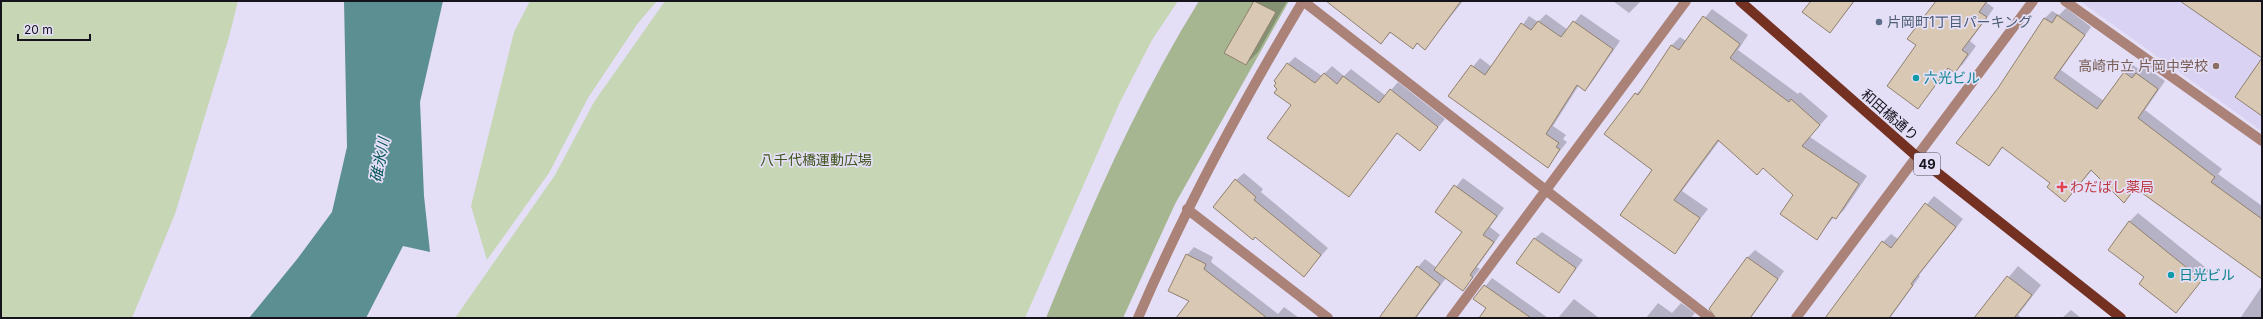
<svg xmlns="http://www.w3.org/2000/svg" width="2263" height="319" font-family="Inter,'Noto Sans JP',sans-serif">
  <rect width="100%" height="100%" fill="#e4dff7"/>
  <path fill="#d9d2f2" d="M 2080,1 L 2262,1 L 2262,131 Z"/>
  <path fill="#c7d6b5" d="M 1,1 L 238,1 L 229,37 L 175,214 L 132,318 L 1,318 Z
    M 530,1 L 657,1 L 638,23 L 588,98 L 549,173 L 487,260 L 471,206 L 514,32 Z
    M 665,1 L 1178,1 L 1152,40 L 1120,102 L 1025,318 L 455,318 L 555,175 L 594,102 Z"/>
  <path fill="#a5b690" d="M 1199,1 L 1289,1 L 1175,204 L 1123,318 L 1046,318 C 1090,209 1137,101 1199,1 Z"/>
  <path fill="#5b8f91" d="M 344,1 L 443,1 L 420,102 L 424,196 L 430,252 L 403,246 L 366,318 L 249,318 L 298,258 L 332,212 L 347,147 Z"/>
  <path fill="#0003" d="M 1255,1 L 1287,1 L 1258,52 L 1246,64 L 1226,53 Z
    M 1328,1 L 1463,1 L 1425,49 L 1418,43 L 1413,48 L 1391,32 L 1381,43 Z
    M 1613,1 L 1641,1 L 1629,13 Z
    M 1812,1 L 1855,1 L 1830,31 Z
    M 1937,1 L 1988,1 L 1987,3 L 1994,8 L 1970,41 L 1976,46 L 1963,64 L 1955,72 L 1949,67 L 1918,108 L 1918,45 Z
    M 2066,8 L 2091,27 L 2061,70 L 2104,101 L 2133,65 L 2140,70 L 2144,66 L 2165,81 L 2145,110 L 2222,169 L 2218,174 L 2262,206 L 2262,278 L 2136,188 L 2124,202 L 2092,170 L 2065,201 L 2052,182 L 2004,146 L 1988,165 L 1999,88 L 2045,18 L 2052,11 L 2059,15 Z
    M 1712,9 L 1748,35 L 1738,50 L 1798,94 L 1800,92 L 1828,116 L 1810,137 L 1867,176 L 1844,210 L 1836,218 L 1834,217 L 1817,238 L 1795,195 L 1764,167 L 1720,140 L 1682,191 L 1708,209 L 1674,252 L 1636,94 L 1645,86 L 1672,45 L 1680,37 L 1686,41 Z
    M 1546,14 L 1568,30 L 1581,14 L 1620,41 L 1592,82 L 1585,89 L 1579,85 L 1553,126 L 1566,135 L 1563,139 L 1567,142 L 1547,167 L 1450,95 L 1480,58 L 1492,67 L 1529,16 L 1538,22 Z
    M 1295,57 L 1322,76 L 1332,66 L 1344,76 L 1351,69 L 1386,96 L 1398,82 L 1445,119 L 1420,149 L 1398,132 L 1349,195 L 1292,104 L 1278,89 L 1288,64 Z
    M 1244,173 L 1263,189 L 1261,192 L 1328,248 L 1304,275 L 1236,180 Z
    M 1463,178 L 1504,208 L 1490,227 L 1500,235 L 1477,267 L 1480,269 L 1463,290 L 1446,278 L 1416,318 L 1380,318 L 1418,267 L 1425,259 L 1437,268 L 1463,232 L 1436,212 Z
    M 1934,196 L 1963,219 L 1919,275 L 1920,276 L 1890,318 L 1825,318 L 1883,242 L 1891,234 L 1898,239 Z
    M 2138,213 L 2210,271 L 2176,312 L 2145,276 L 2130,221 Z
    M 1542,232 L 1583,260 L 1559,292 L 1534,239 Z
    M 1194,247 L 1213,257 L 1211,262 L 1278,314 L 1284,307 L 1299,318 L 1177,318 L 1191,300 L 1187,255 Z
    M 1755,250 L 1784,271 L 1753,315 L 1750,318 L 1739,318 L 1748,257 Z
    M 2018,266 L 2041,285 L 2018,315 L 2022,318 L 1975,318 Z
    M 1492,278 L 1548,318 L 1482,318 L 1488,308 L 1475,299 Z
    M 2262,286 L 2262,318 L 2242,318 L 2241,317 Z
    M 1574,299 L 1599,318 L 1558,318 Z
    M 1658,303 L 1672,313 L 1681,303 L 1695,313 L 1691,318 L 1646,318 Z
    M 2071,310 L 2081,318 L 2062,318 Z"/>
  <path fill="#d9c8b4" stroke="#90806d" d="M 1254,1 L 1276,12 L 1246,65 L 1224,53 Z
    M 1326,1 L 1461,1 L 1425,50 L 1417,43 L 1413,49 L 1390,32 L 1381,44 Z
    M 1811,1 L 1854,1 L 1830,33 L 1802,12 Z
    M 1936,1 L 1987,1 L 1979,12 L 1987,17 L 1962,50 L 1968,54 L 1955,73 L 1948,68 L 1918,109 L 1887,86 L 1916,45 L 1907,39 Z
    M 2180,1 L 2262,1 L 2262,116 L 2235,97 L 2262,58 Z
    M 2057,15 L 2085,35 L 2054,78 L 2097,109 L 2124,72 L 2132,78 L 2136,73 L 2158,89 L 2138,118 L 2215,177 L 2211,182 L 2262,219 L 2262,279 L 2135,188 L 2124,203 L 2091,170 L 2065,202 L 2047,187 L 2050,183 L 2002,147 L 1989,166 L 1956,143 L 1998,88 L 2044,18 L 2052,23 Z
    M 1703,16 L 1740,44 L 1730,58 L 1789,102 L 1791,99 L 1820,125 L 1802,146 L 1859,184 L 1836,219 L 1832,217 L 1817,240 L 1780,214 L 1793,195 L 1763,168 L 1757,175 L 1718,140 L 1674,200 L 1700,218 L 1675,254 L 1620,215 L 1652,170 L 1604,134 L 1635,93 L 1638,95 L 1671,45 L 1679,50 Z
    M 1538,21 L 1561,37 L 1573,21 L 1613,49 L 1585,91 L 1577,85 L 1546,134 L 1559,143 L 1556,147 L 1560,149 L 1548,168 L 1448,96 L 1471,65 L 1485,75 L 1521,23 L 1531,30 Z
    M 1287,63 L 1315,83 L 1324,73 L 1337,84 L 1343,76 L 1379,103 L 1390,89 L 1438,127 L 1420,151 L 1397,133 L 1349,197 L 1267,138 L 1291,105 L 1274,93 L 1277,89 L 1274,86 L 1276,83 L 1274,81 Z
    M 1235,179 L 1256,197 L 1254,200 L 1321,255 L 1304,277 L 1255,237 L 1253,240 L 1213,207 Z
    M 1454,185 L 1497,216 L 1483,235 L 1494,242 L 1470,275 L 1473,277 L 1463,291 L 1434,270 L 1462,232 L 1435,212 Z
    M 1925,203 L 1956,227 L 1911,284 L 1913,285 L 1889,318 L 1825,318 L 1882,241 L 1891,248 Z
    M 2129,221 L 2202,280 L 2176,313 L 2139,284 L 2144,277 L 2108,250 Z
    M 1534,238 L 1576,268 L 1559,293 L 1516,263 Z
    M 1186,254 L 1206,264 L 1204,269 L 1267,318 L 1176,318 L 1189,301 L 1168,291 Z
    M 1747,257 L 1778,279 L 1750,318 L 1716,318 L 1709,309 Z
    M 1417,266 L 1440,284 L 1415,318 L 1379,318 Z
    M 2007,276 L 2032,295 L 2014,318 L 1974,318 Z
    M 1484,285 L 1531,318 L 1479,318 L 1486,308 L 1473,299 Z"/>
  <g fill="none" stroke-linecap="round" stroke-linejoin="round">
    <path stroke="#aa8278" stroke-width="10" d="M 1303,1 L 1710,318
      M 2065,1 L 2262,141
      M 1187,209 L 1328,318
      M 1138,318 C 1185,208 1242,103 1303,1
      M 1451,318 L 1686,1"/>
    <path stroke="#aa8278" stroke-width="10" d="M 1796,318 L 2033,1"/>
    <path stroke="#743121" stroke-width="10" d="M 1740,1 L 1915,155 L 2121,318"/>
  </g>
  <circle fill="#5c6f8a" stroke="#e4dff7" stroke-width="1.5" cx="1879" cy="22" r="4"/>
  <circle fill="#8d6e63" stroke="#e4dff7" stroke-width="1.5" cx="2216" cy="66" r="4"/>
  <g fill="#0f9aa8" stroke="#e4dff7" stroke-width="1.5">
    <circle cx="1916" cy="78" r="4"/>
    <circle cx="2171" cy="275" r="4"/>
  </g>
  <path fill="#e0444e" stroke="#e4dff7" stroke-width="1.5" d="M2060 181h4v4h4v4h-4v4h-4v-4h-4v-4h4z"/>
  <g text-anchor="middle" stroke-width="3.5" stroke-linejoin="round" paint-order="stroke">
    <rect fill="#e4dff7" stroke="#53505d" stroke-width="1" x="1914" y="153" width="26" height="22" rx="3"/>
    <g font-size="13" font-weight="bold" fill="#15131b">
      <text x="1927" y="169">49</text>
    </g>
    <g font-size="14" fill="#4e5e75" stroke="#e4dff7" text-anchor="start">
      <text x="1887" y="27">片岡町1丁目パーキング</text>
    </g>
    <g font-size="14" fill="#785e54" stroke="#e4dff7" text-anchor="end">
      <text x="2208" y="71">高崎市立 片岡中学校</text>
    </g>
    <g font-size="14" fill="#0d838f" stroke="#e4dff7" text-anchor="start">
      <text x="1924" y="83">六光ビル</text>
      <text x="2179" y="280">日光ビル</text>
    </g>
    <g font-size="14" fill="#15131b" stroke="#e4dff7">
      <text transform="translate(1890 115) rotate(41)" y="5">和田橋通り</text>
    </g>
    <g font-size="14" fill="#40551d" stroke="#e4dff7">
      <text x="816" y="165">八千代橋運動広場</text>
    </g>
    <g font-size="14" fill="#be3a42" stroke="#e4dff7" text-anchor="start">
      <text x="2070" y="192">わだばし薬局</text>
    </g>
    <g font-size="15" font-style="italic" fill="#07575a" stroke="#e4dff7">
      <text transform="translate(380 160) rotate(-79)" y="5">碓氷川</text>
    </g>
  </g>
  <rect width="2263" height="319" fill="none" stroke="#15131b" stroke-width="4"/>
  <path d="M18 34v6h72v-6" fill="none" stroke="#15131b" stroke-width="2"/>
  <text x="24" y="34" font-size="12" fill="#15131b" stroke="#e4dff7" stroke-width="3" paint-order="stroke">20 m</text>
</svg>
